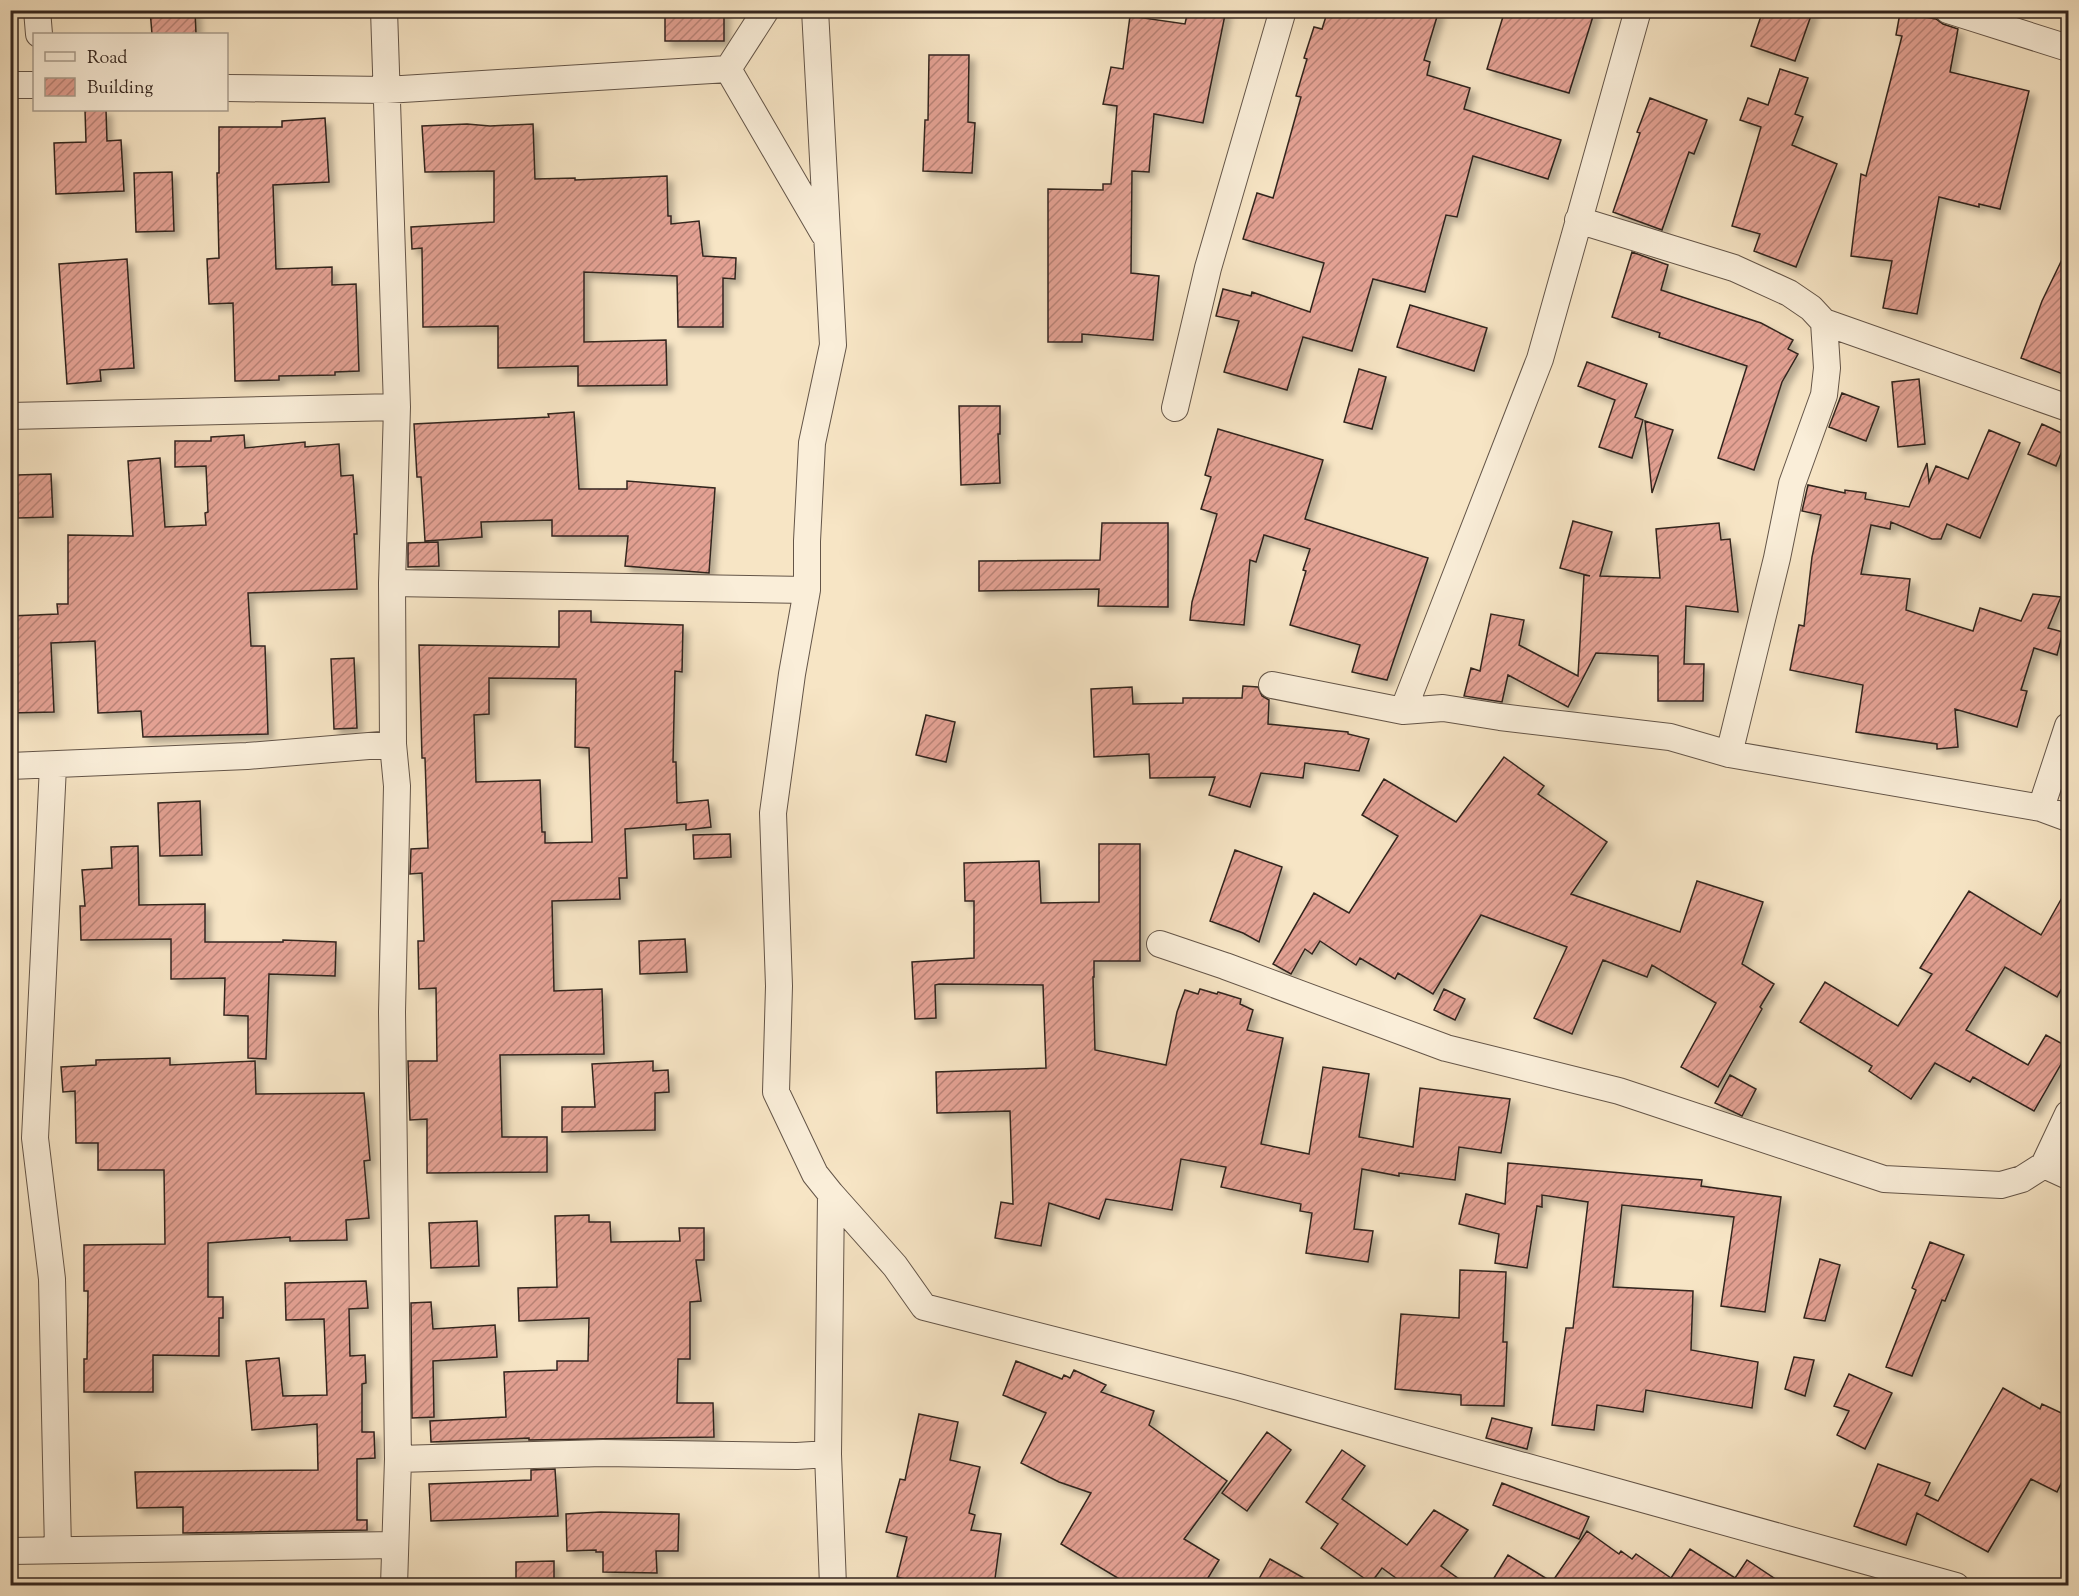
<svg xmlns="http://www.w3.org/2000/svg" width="2079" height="1596" font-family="'Sorts Mill Goudy',serif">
  <defs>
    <pattern id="building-hatch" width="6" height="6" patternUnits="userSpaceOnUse" patternTransform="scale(1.5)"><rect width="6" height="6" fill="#e3a193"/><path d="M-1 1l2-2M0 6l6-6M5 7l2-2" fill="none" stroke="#b98377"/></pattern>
    <filter id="shadow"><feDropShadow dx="5.5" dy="5.5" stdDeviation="3" flood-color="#0004"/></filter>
  </defs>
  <rect width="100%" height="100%" fill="#f7e5c5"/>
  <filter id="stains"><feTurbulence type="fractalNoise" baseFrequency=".00333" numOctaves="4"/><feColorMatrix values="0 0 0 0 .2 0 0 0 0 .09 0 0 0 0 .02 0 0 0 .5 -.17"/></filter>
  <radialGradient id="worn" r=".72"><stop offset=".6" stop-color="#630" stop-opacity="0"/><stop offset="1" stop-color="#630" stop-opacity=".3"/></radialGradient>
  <path fill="url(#building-hatch)" stroke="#33251f" stroke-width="1.5" fill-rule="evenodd" filter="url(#shadow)" d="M 150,10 L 195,10 L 196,34 L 152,34 Z
    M 665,10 L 724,10 L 724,41 L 665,41 Z
    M 1188,10 L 1226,10 L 1203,123 L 1154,114 L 1149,172 L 1132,171 L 1131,273 L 1159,276 L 1153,340 L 1082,334 L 1082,342 L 1048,342 L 1048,189 L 1103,190 L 1103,184 L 1111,184 L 1117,106 L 1103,104 L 1111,67 L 1123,69 L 1130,16 L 1185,24 Z
    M 1328,10 L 1439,10 L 1424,60 L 1430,62 L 1427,75 L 1470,88 L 1464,109 L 1561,140 L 1548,179 L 1473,156 L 1457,217 L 1446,215 L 1425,292 L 1373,279 L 1352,351 L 1303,337 L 1287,390 L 1224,372 L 1239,321 L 1216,316 L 1223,289 L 1251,296 L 1252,292 L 1310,312 L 1324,263 L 1243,239 L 1257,193 L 1273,198 L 1301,97 L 1296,96 L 1307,59 L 1304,58 L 1314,27 L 1322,29 Z
    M 1505,10 L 1595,10 L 1569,93 L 1487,69 Z
    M 1763,10 L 1813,10 L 1795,61 L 1751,46 Z
    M 1900,13 L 1936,19 L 1943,24 L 1958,29 L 1950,72 L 2029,91 L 2000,209 L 1979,204 L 1979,207 L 1939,197 L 1917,314 L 1883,308 L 1892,261 L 1851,256 L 1861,174 L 1866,176 L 1902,36 L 1896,35 Z
    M 929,55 L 969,55 L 968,122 L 975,123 L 972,173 L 923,171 L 925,120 L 928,120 Z
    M 1780,69 L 1808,78 L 1795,114 L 1803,117 L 1792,145 L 1837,164 L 1796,267 L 1754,251 L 1760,234 L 1732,226 L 1761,127 L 1740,120 L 1748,98 L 1768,105 Z
    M 1650,98 L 1707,120 L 1694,154 L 1689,152 L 1662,230 L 1613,212 L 1640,133 L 1637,132 Z
    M 85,110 L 106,110 L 107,141 L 121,140 L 124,191 L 56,194 L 54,143 L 86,142 Z
    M 325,118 L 329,182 L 273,185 L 276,269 L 332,267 L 332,285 L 356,284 L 359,371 L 335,372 L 335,375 L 279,376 L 279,380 L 235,381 L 233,303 L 209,304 L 207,259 L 219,258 L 217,173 L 219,173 L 219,127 L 282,127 L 282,121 Z
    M 467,124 L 490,126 L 533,124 L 535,179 L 575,178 L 575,180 L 667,176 L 668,216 L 671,216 L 671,224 L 699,221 L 703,256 L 736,258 L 735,279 L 723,278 L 723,327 L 678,327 L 677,276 L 584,272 L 584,342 L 666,340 L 667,385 L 578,386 L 578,366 L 498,368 L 498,326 L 423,327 L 422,248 L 412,249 L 411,227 L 494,222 L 494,171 L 425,172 L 422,126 Z
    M 172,172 L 174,231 L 136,232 L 134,173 Z
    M 2068,247 L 2068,376 L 2021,358 L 2042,301 Z
    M 1632,252 L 1668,265 L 1661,290 L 1761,323 L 1793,340 L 1788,349 L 1798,354 L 1782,382 L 1754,470 L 1718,458 L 1747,366 L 1659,337 L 1660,333 L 1612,317 Z
    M 127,259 L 134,368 L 100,370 L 101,381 L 67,384 L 59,264 Z
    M 1410,305 L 1487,328 L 1474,371 L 1397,347 Z
    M 1587,362 L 1647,384 L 1635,417 L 1643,420 L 1632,458 L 1599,447 L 1615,400 L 1578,386 Z
    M 1359,369 L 1386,377 L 1372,429 L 1344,422 Z
    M 1919,379 L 1925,444 L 1898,447 L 1892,382 Z
    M 1842,393 L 1879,407 L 1866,441 L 1829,427 Z
    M 959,406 L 1000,406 L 1000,434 L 998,434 L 1000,483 L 961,485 Z
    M 574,412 L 579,489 L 627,489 L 627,481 L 715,488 L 709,573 L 625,566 L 628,536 L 552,536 L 552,520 L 481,522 L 482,537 L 425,541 L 421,477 L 417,477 L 414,424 L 549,417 L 548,414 Z
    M 1645,421 L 1673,430 L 1652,493 Z
    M 2042,424 L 2068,436 L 2056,466 L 2028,454 Z
    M 1218,429 L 1323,460 L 1305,519 L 1428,558 L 1387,680 L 1352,672 L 1360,645 L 1290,625 L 1306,571 L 1303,570 L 1310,549 L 1264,535 L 1256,562 L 1250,560 L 1244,625 L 1190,620 L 1192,602 L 1217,514 L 1201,509 L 1211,477 L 1205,475 Z
    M 1989,430 L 2020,443 L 1980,538 L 1947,524 L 1941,539 L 1932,539 L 1891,522 L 1890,529 L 1871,525 L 1861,574 L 1910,579 L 1906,610 L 1973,631 L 1980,608 L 2021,621 L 2033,594 L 2061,597 L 2048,628 L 2063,632 L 2057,655 L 2034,648 L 2021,690 L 2027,691 L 2017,727 L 1955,709 L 1958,747 L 1937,749 L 1937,744 L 1856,732 L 1863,685 L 1790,670 L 1799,625 L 1804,626 L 1812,557 L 1821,515 L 1802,511 L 1808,485 L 1845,493 L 1845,490 L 1866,493 L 1865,499 L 1909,507 L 1927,463 L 1929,482 L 1936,466 L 1968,479 Z
    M 244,435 L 245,448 L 305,442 L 305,447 L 339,444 L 341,476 L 353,475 L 357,534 L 354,534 L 357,589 L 248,593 L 251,646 L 265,646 L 268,734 L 143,737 L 141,711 L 98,713 L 95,641 L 51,643 L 54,712 L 10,713 L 10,616 L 58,614 L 57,604 L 68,604 L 68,535 L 133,536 L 128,461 L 160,458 L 165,527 L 206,525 L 205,513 L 208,512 L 206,466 L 175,467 L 175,441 L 211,441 L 211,437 Z
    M 51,474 L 53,517 L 18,518 L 17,475 Z
    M 1573,521 L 1612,532 L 1600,576 L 1660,578 L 1656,529 L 1719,523 L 1721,540 L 1730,539 L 1738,612 L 1686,606 L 1684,664 L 1704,664 L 1703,701 L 1658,701 L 1658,656 L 1596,653 L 1568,707 L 1508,675 L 1502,702 L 1464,696 L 1471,668 L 1480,671 L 1491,614 L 1524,620 L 1519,645 L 1578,676 L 1584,575 L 1590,576 L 1560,568 Z
    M 1102,523 L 1168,523 L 1168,607 L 1098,606 L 1099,589 L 979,591 L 979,561 L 1100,560 Z
    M 438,542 L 439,566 L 408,567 L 408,543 Z
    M 559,611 L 591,611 L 591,622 L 683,625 L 682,672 L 675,671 L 673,762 L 676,762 L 677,803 L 708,800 L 711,827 L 686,830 L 686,824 L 625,829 L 627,878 L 619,878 L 620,899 L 552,901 L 554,991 L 602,989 L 604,1054 L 500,1055 L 502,1137 L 547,1137 L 547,1172 L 427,1173 L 427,1119 L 410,1120 L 408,1061 L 437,1061 L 436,988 L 419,989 L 418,941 L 424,941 L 422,873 L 410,874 L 411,849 L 428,848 L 425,758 L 422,758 L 419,645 L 559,647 ZM 489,678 L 576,679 L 575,747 L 589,748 L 592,842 L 545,843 L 545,832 L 542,832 L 540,780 L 476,782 L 474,715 L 489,714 Z
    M 354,658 L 357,728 L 334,729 L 331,659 Z
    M 1243,686 L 1258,687 L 1262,696 L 1269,700 L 1268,724 L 1348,732 L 1348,734 L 1369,739 L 1359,771 L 1305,763 L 1303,778 L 1261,773 L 1250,807 L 1209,795 L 1215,777 L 1150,778 L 1149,754 L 1094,757 L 1091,689 L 1132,687 L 1133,704 L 1183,703 L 1183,698 L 1242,698 Z
    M 926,715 L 955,722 L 946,762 L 916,755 Z
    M 1504,757 L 1544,786 L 1538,794 L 1607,842 L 1571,894 L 1680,932 L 1697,881 L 1763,902 L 1742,964 L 1774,984 L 1760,1007 L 1762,1009 L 1718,1087 L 1681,1067 L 1716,1003 L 1652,965 L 1647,977 L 1603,960 L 1572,1034 L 1534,1018 L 1567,947 L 1481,915 L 1433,994 L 1398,973 L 1395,979 L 1360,958 L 1356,965 L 1320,941 L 1312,954 L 1305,949 L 1291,974 L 1273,964 L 1314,893 L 1349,913 L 1398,836 L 1362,815 L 1384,779 L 1456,822 Z
    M 200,801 L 202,855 L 160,856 L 158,803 Z
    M 730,834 L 731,857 L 694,859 L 693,835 Z
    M 1099,844 L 1140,844 L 1140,961 L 1094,961 L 1094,977 L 1093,977 L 1095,1050 L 1166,1065 L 1177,1012 L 1185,990 L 1198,994 L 1200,989 L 1217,994 L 1218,992 L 1241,999 L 1240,1004 L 1253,1010 L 1247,1030 L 1283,1038 L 1261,1144 L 1309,1154 L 1323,1067 L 1369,1074 L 1359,1137 L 1413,1147 L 1420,1088 L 1510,1099 L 1501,1153 L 1459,1147 L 1455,1180 L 1399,1173 L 1399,1176 L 1362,1169 L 1354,1229 L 1373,1231 L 1368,1262 L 1306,1253 L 1312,1213 L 1300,1211 L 1301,1204 L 1221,1187 L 1226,1167 L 1181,1159 L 1172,1210 L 1106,1199 L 1099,1219 L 1049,1203 L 1041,1246 L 995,1238 L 1001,1202 L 1013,1204 L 1010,1111 L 937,1113 L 936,1072 L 1046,1068 L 1043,985 L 939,984 L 935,985 L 936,1018 L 915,1019 L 912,962 L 974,958 L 974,901 L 965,901 L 964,863 L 1039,861 L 1041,903 L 1099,902 Z
    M 138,846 L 139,905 L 205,904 L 205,942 L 283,942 L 283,940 L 336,942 L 335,976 L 269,974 L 266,1059 L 248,1058 L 248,1016 L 224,1015 L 225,978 L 171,979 L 171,939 L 81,940 L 80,906 L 85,906 L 82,870 L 112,868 L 111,847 Z
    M 1235,850 L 1282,867 L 1259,942 L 1243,933 L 1210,921 Z
    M 2068,887 L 2068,977 L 2057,997 L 2005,967 L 1966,1030 L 2028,1065 L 2046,1035 L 2068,1047 L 2068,1052 L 2034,1111 L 1973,1077 L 1970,1082 L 1935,1063 L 1911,1099 L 1869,1071 L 1872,1066 L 1800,1022 L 1825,982 L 1898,1026 L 1932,974 L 1920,968 L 1969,891 L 2041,935 Z
    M 685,939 L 687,972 L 640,974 L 639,941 Z
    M 1444,989 L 1465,999 L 1455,1020 L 1434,1010 Z
    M 170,1058 L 170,1065 L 255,1061 L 256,1094 L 364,1093 L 370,1160 L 364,1161 L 369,1218 L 346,1220 L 347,1240 L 290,1241 L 290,1237 L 208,1243 L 208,1297 L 223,1297 L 223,1318 L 219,1318 L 219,1356 L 153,1355 L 153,1392 L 84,1392 L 84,1359 L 87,1359 L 88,1291 L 84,1291 L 84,1245 L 165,1244 L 164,1170 L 98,1170 L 98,1143 L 76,1143 L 75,1091 L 63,1092 L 61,1067 L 96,1065 L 96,1060 Z
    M 653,1061 L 653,1071 L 668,1070 L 669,1092 L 655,1093 L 655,1130 L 562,1132 L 562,1107 L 595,1107 L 592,1064 Z
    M 1730,1075 L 1756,1089 L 1742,1116 L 1715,1103 Z
    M 1508,1163 L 1702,1180 L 1701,1186 L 1781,1197 L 1765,1312 L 1721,1306 L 1734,1217 L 1622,1205 L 1613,1287 L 1693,1291 L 1691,1350 L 1758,1362 L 1752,1408 L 1646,1390 L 1643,1412 L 1597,1405 L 1594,1430 L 1552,1425 L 1566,1328 L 1573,1328 L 1588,1202 L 1542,1195 L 1542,1207 L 1537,1206 L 1527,1268 L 1495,1263 L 1499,1234 L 1459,1224 L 1466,1194 L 1505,1204 Z
    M 589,1215 L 589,1222 L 610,1222 L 611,1242 L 680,1241 L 679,1228 L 704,1228 L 704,1260 L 696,1260 L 701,1301 L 690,1302 L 690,1359 L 678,1359 L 677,1403 L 713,1403 L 714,1437 L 529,1440 L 529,1438 L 507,1439 L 431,1442 L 430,1421 L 506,1417 L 504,1372 L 557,1370 L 557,1361 L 588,1361 L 589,1318 L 519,1321 L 518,1288 L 557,1287 L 555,1216 Z
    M 477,1221 L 479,1266 L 431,1268 L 429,1223 Z
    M 1930,1242 L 1964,1255 L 1945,1301 L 1942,1300 L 1912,1376 L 1886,1367 L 1916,1290 L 1912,1288 Z
    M 1820,1259 L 1840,1265 L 1825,1321 L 1804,1318 Z
    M 1460,1270 L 1506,1272 L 1503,1342 L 1507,1342 L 1504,1406 L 1461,1405 L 1461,1395 L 1395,1389 L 1401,1314 L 1459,1318 Z
    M 366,1281 L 368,1308 L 349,1309 L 350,1356 L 365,1355 L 366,1383 L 362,1384 L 362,1432 L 374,1432 L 375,1458 L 357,1459 L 357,1520 L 367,1520 L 367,1530 L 183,1533 L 183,1507 L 137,1508 L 135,1472 L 318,1470 L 317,1424 L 252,1430 L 246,1361 L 279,1358 L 283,1396 L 327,1395 L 324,1319 L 286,1320 L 285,1283 Z
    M 431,1302 L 433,1329 L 495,1325 L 497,1357 L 433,1361 L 434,1417 L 412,1418 L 411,1303 Z
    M 1794,1357 L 1814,1360 L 1805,1396 L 1785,1389 Z
    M 1016,1361 L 1062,1379 L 1064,1375 L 1070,1378 L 1074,1370 L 1106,1385 L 1101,1392 L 1154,1411 L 1149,1425 L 1227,1481 L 1184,1539 L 1219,1560 L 1203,1586 L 1131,1586 L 1061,1544 L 1091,1493 L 1059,1482 L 1021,1463 L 1046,1413 L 1003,1395 Z
    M 1849,1374 L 1892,1393 L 1865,1449 L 1837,1435 L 1849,1411 L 1834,1406 Z
    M 2003,1388 L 2040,1409 L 2042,1404 L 2068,1416 L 2068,1469 L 2057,1492 L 2031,1479 L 1988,1552 L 1917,1513 L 1906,1545 L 1854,1526 L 1878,1464 L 1930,1483 L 1925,1495 L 1938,1501 Z
    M 919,1414 L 958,1422 L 950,1460 L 980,1467 L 969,1513 L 975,1515 L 971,1530 L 1001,1534 L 994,1586 L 934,1586 L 897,1577 L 907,1537 L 886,1532 L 900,1479 L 905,1480 Z
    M 1492,1418 L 1532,1428 L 1527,1449 L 1486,1438 Z
    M 1267,1432 L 1291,1450 L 1247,1511 L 1222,1493 Z
    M 1342,1450 L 1365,1466 L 1342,1499 L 1407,1545 L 1434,1510 L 1468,1530 L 1441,1566 L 1469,1586 L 1407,1586 L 1382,1568 L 1371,1583 L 1321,1548 L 1338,1524 L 1306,1502 Z
    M 555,1469 L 558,1516 L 431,1521 L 429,1484 L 531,1480 L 531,1470 Z
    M 1502,1483 L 1589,1517 L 1579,1539 L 1493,1505 Z
    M 601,1512 L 679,1514 L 678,1551 L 656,1551 L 657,1573 L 603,1572 L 603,1552 L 596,1552 L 596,1550 L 567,1551 L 566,1514 Z
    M 1587,1531 L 1619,1554 L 1621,1551 L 1632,1559 L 1636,1554 L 1671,1578 L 1690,1549 L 1735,1578 L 1747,1560 L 1786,1586 L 1489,1586 L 1508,1555 L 1552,1582 Z
    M 1270,1559 L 1318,1586 L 1255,1586 Z
    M 554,1561 L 554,1586 L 516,1586 L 516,1562 Z"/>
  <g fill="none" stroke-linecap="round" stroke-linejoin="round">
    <defs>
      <path id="minor" d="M 37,10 L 39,34
        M 384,10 L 397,407 L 392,583 L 393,744 L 397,786 L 392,1012 L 398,1459 L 394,1586
        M 815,10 L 833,345 L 812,443 L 807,541 L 807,590 L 792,674 L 773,813 L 779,986 L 776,1092 L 815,1174 L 831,1194 L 828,1454 L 833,1586
        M 1948,10 L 2068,48
        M 728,69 L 824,234
        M 728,69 L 766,10
        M 10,85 L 34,85
        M 226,88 L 386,90 L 728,69
        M 1578,220 L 1734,268 L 1789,293 L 1811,308 L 1824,322 L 1827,368 L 1824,395 L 1792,484 L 1777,558 L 1729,754
        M 1824,322 L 2068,408
        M 1175,408 L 1208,268 L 1283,10
        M 10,416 L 397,407
        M 392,583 L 807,590
        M 1272,685 L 1403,711 L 1443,708 L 1500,717 L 1670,737 L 1729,754 L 2041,808 L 2068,818
        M 1403,711 L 1540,359 L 1638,10
        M 10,766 L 247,756 L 393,744
        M 53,766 L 35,1138 L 52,1279 L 58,1550
        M 2041,808 L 2068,726
        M 1160,944 L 1225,966 L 1446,1048 L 1619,1091 L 1884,1179 L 2001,1185 L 2022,1179 L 2044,1165 L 2068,1114
        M 2044,1165 L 2068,1176
        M 831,1194 L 895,1266 L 924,1307 L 1239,1387 L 1956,1586
        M 398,1459 L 603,1453 L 797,1456 L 828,1454
        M 10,1551 L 395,1545"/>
    </defs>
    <use href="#minor" stroke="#645548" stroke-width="28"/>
    <use href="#minor" stroke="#faeed9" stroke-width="26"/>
  </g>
  <rect width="2079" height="1596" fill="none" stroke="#f7e5c5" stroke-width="36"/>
  <rect x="12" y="12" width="2055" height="1572" fill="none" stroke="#33251f" stroke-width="3"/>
  <rect x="18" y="18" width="2043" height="1560" fill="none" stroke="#33251f" stroke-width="1.5"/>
  <rect x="33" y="33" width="195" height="78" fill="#faeed9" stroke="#aa9e8f" stroke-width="1.5"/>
  <rect x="45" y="52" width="30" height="9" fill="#faeed9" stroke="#aa9e8f" stroke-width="1.5"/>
  <text x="87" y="63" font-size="18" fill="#33251f">Road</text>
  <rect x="45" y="78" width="30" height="18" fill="url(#building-hatch)" stroke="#aa9e8f" stroke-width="1.5"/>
  <text x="87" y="93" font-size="18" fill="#33251f">Building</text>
  <rect width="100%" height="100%" filter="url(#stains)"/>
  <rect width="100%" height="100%" fill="url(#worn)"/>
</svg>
